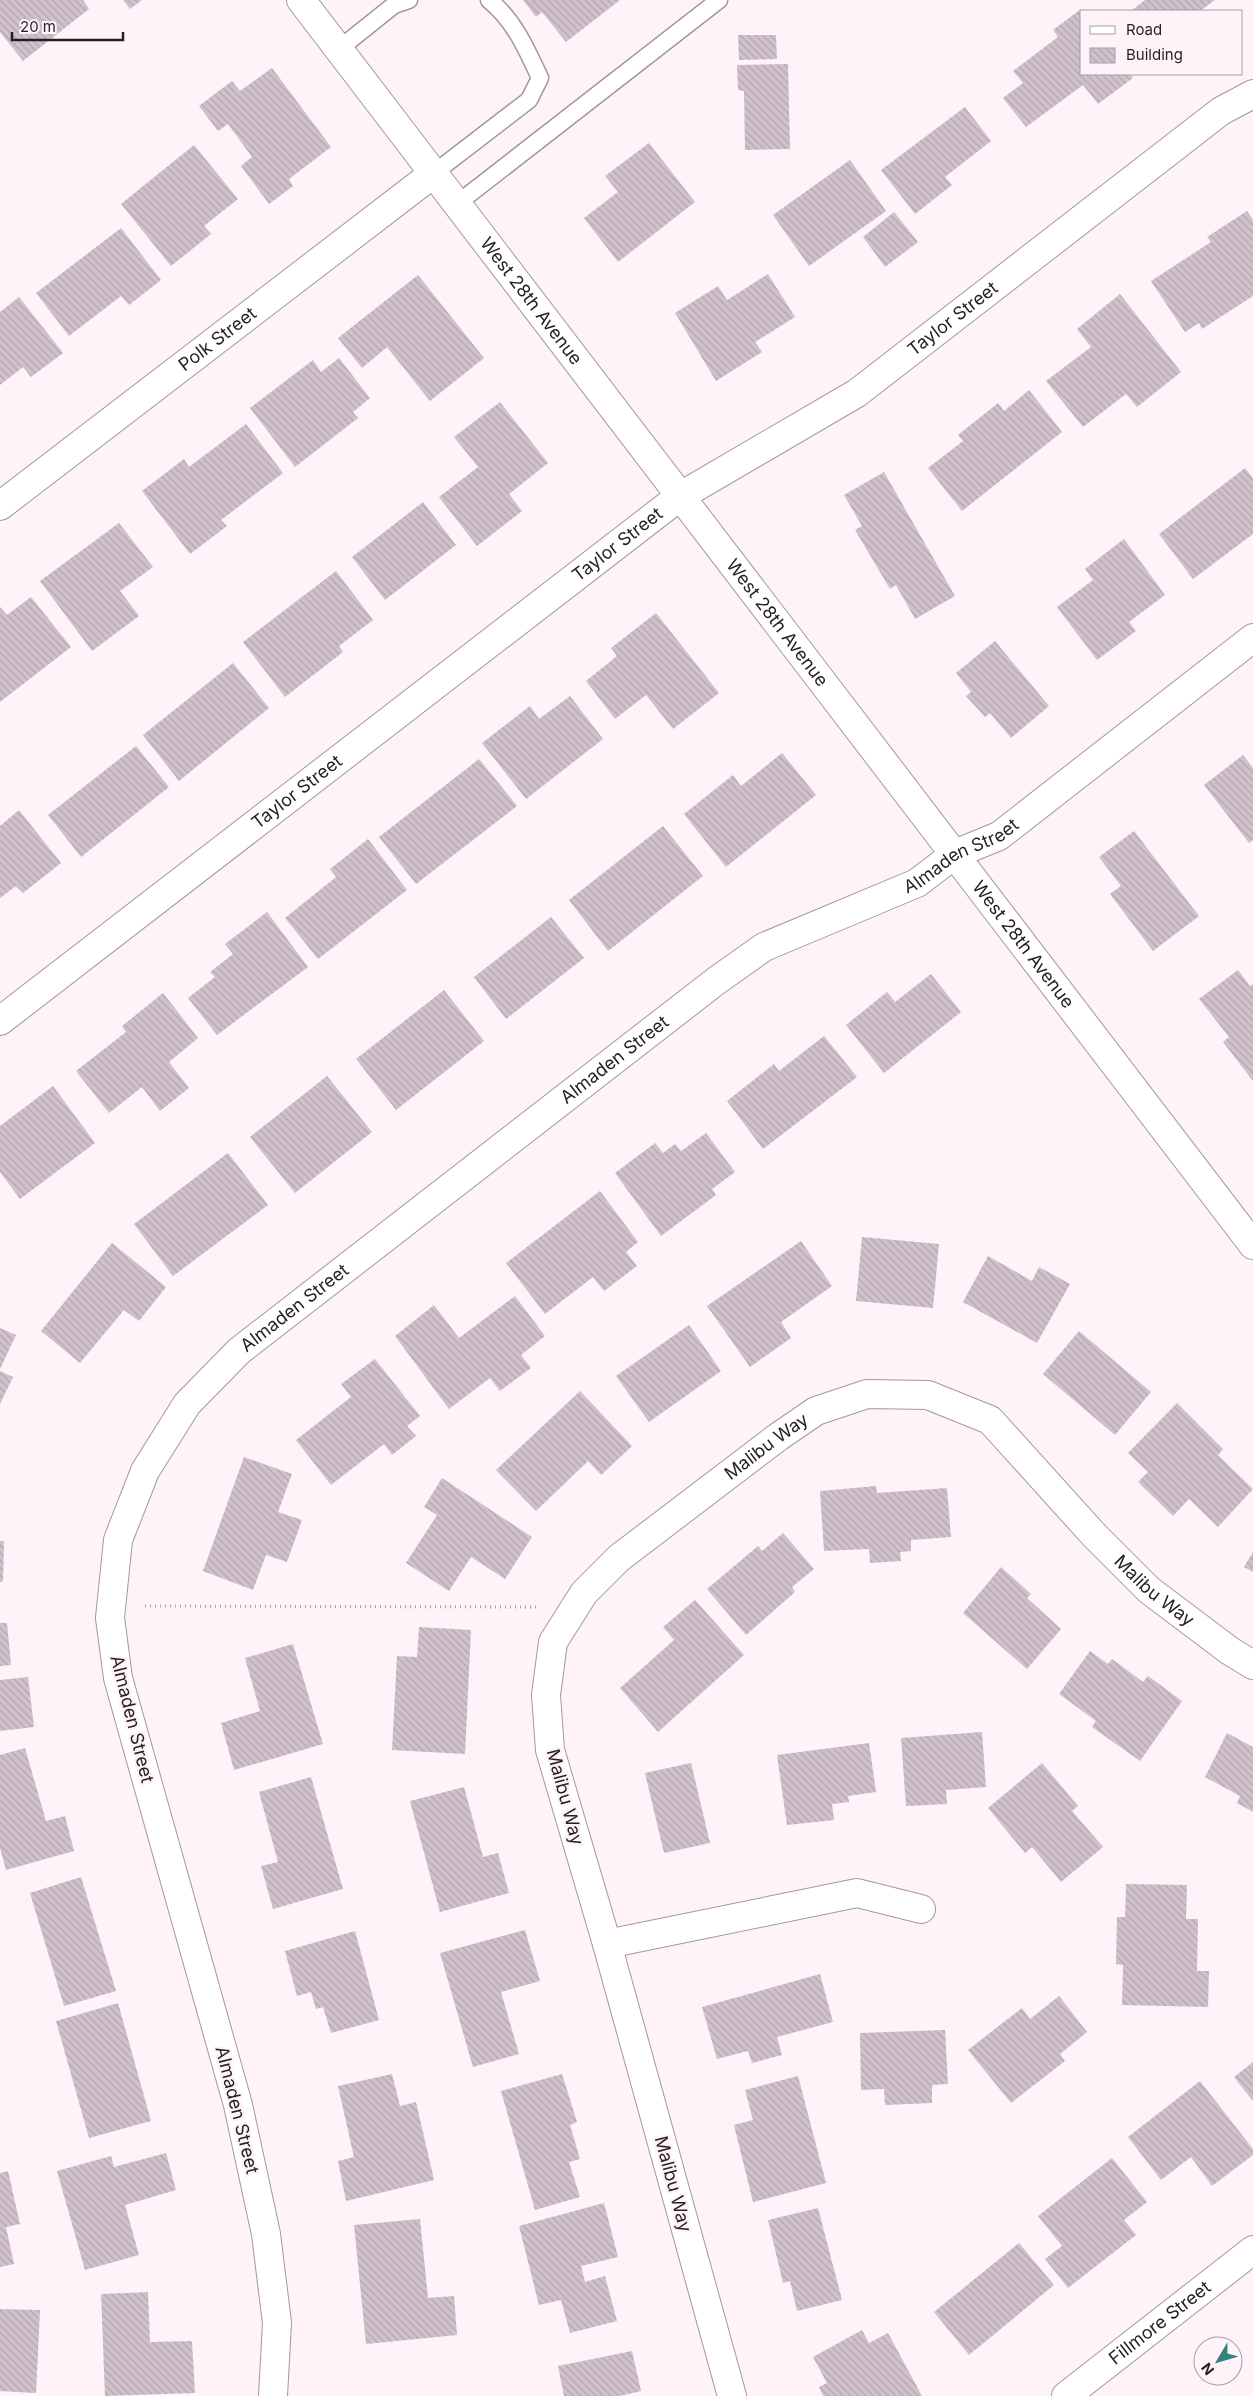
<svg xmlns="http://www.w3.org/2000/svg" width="1253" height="2396" font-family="Inter,sans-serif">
  <defs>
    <pattern id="building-back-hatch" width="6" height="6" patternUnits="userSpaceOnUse" patternTransform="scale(1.25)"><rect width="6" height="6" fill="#d1c1cb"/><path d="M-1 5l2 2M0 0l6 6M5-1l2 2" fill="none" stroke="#b3a5ae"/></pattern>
  </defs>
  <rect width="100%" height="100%" fill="#fdf3f9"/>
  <path fill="url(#building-back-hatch)" d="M 0,0 L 83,0 L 89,9 L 23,61 L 0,32 Z
    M 123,0 L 142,0 L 130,9 Z
    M 523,0 L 620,0 L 566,42 L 542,12 L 536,17 Z
    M 1145,0 L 1215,0 L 1200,11 L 1131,11 Z
    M 1081,9 L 1082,74 L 1130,74 L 1133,78 L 1098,104 L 1083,85 L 1026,127 L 1003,98 L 1023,83 L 1013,71 L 1058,37 L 1053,30 Z
    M 738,35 L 776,35 L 777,59 L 739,60 Z
    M 788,64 L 790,149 L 745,150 L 744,91 L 738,90 L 737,65 Z
    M 272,68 L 331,147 L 289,179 L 293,186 L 269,204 L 241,166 L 252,157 L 228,124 L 218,131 L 199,106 L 232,81 L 240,91 Z
    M 965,107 L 991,141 L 945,177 L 952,185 L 915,214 L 881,170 Z
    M 649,143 L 695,202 L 618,262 L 584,218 L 618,192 L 605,176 Z
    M 194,145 L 238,199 L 204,226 L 211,234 L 171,266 L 121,204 Z
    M 850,160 L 886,211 L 809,266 L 773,215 Z
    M 1247,211 L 1253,220 L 1253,296 L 1202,329 L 1199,323 L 1185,332 L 1151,281 L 1211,242 L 1207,237 Z
    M 894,212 L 918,242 L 885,267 L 863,237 Z
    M 121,228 L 161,280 L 129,305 L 121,296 L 69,336 L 36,293 Z
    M 768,274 L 795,317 L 755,342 L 762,352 L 716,381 L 675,313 L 718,286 L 727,300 Z
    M 418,275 L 484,358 L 430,401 L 387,347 L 362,368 L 338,338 Z
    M 1120,294 L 1181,372 L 1137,407 L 1126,394 L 1083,427 L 1046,381 L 1091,347 L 1077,329 Z
    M 19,297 L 63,353 L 31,377 L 23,367 L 0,385 L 0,312 Z
    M 339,358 L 370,398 L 353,412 L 358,418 L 295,467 L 250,408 L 313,360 L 321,372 Z
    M 1029,390 L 1062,432 L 962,511 L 928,468 L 963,441 L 958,435 L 998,403 L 1004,411 Z
    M 500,402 L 548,463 L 509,494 L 522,511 L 477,546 L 439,497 L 478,467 L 454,437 Z
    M 246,424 L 283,473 L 221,520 L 227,526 L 190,554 L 142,491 L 184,459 L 189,467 Z
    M 1245,468 L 1253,478 L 1253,534 L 1193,579 L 1159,534 Z
    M 884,472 L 955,596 L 915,619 L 896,585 L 890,589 L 855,530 L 862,526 L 844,495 Z
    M 423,502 L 456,545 L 385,600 L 352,557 Z
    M 119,523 L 153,567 L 120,591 L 139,616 L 92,651 L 40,581 Z
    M 1124,539 L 1165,595 L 1129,622 L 1136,631 L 1097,660 L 1057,607 L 1093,580 L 1085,569 Z
    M 336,571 L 373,620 L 339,646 L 343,652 L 285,697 L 243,642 Z
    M 31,597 L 71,647 L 0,702 L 0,607 L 7,615 Z
    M 656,613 L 719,693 L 673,729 L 646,695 L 615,719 L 586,681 L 617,656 L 611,648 Z
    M 995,641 L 1049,706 L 1011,738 L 990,713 L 985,717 L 966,696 L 971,692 L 956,673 Z
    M 233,663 L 269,708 L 179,781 L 143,735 Z
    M 570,696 L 603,739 L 526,799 L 482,743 L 530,706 L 539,719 Z
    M 136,746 L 169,787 L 81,857 L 48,815 Z
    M 782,753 L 816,795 L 726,867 L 684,814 L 733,775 L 741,786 Z
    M 1243,755 L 1253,768 L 1253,840 L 1249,843 L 1204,785 Z
    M 479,759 L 517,806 L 416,884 L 379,837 Z
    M 19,810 L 61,863 L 23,893 L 16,886 L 0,898 L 0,826 Z
    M 663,826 L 703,876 L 608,951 L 569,900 Z
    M 1134,831 L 1199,916 L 1153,951 L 1110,894 L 1121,886 L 1099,857 Z
    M 368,839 L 407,890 L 318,959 L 285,918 L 336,877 L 330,869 Z
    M 267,912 L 308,967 L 217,1035 L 188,998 L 215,977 L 210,972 L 233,954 L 225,944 Z
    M 551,917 L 584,958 L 506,1019 L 474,977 Z
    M 1238,970 L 1250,986 L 1253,984 L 1253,1081 L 1223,1042 L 1229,1037 L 1199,999 Z
    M 931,974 L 961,1012 L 884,1073 L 846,1025 L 887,992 L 895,1002 Z
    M 444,990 L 484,1041 L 396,1110 L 356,1059 Z
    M 163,993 L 198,1038 L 169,1062 L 189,1088 L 160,1111 L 142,1087 L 109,1113 L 76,1071 L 126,1032 L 122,1026 Z
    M 824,1036 L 857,1077 L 763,1149 L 727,1101 L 774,1064 L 779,1071 Z
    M 327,1076 L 372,1132 L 295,1193 L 250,1137 Z
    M 53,1086 L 95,1143 L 20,1199 L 0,1172 L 0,1126 Z
    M 706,1133 L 735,1172 L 712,1189 L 716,1195 L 661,1236 L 615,1173 L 655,1143 L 663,1153 L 675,1144 L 681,1151 Z
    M 228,1153 L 268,1205 L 173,1276 L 134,1224 Z
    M 600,1191 L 638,1242 L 626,1252 L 637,1266 L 604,1291 L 593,1277 L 545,1314 L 506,1263 Z
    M 862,1237 L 939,1244 L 933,1308 L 856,1301 Z
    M 801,1241 L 832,1286 L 781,1322 L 791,1338 L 750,1367 L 707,1306 Z
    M 112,1243 L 166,1287 L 139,1321 L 124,1310 L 80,1363 L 41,1331 Z
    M 988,1256 L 1032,1281 L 1039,1267 L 1070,1284 L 1037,1343 L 963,1302 Z
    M 515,1296 L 545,1336 L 521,1355 L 531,1368 L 500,1391 L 490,1378 L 449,1409 L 395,1336 L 434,1305 L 459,1338 Z
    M 689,1325 L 721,1371 L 649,1422 L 616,1376 Z
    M 0,1328 L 16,1335 L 0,1369 Z
    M 1079,1331 L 1151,1392 L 1115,1435 L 1043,1374 Z
    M 375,1359 L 420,1416 L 407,1426 L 416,1436 L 392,1455 L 384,1444 L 331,1485 L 296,1440 L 351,1397 L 341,1384 Z
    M 0,1371 L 13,1377 L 0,1404 Z
    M 580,1391 L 632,1446 L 601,1475 L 588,1461 L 536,1511 L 496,1470 Z
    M 1177,1403 L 1223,1449 L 1218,1455 L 1253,1489 L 1218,1527 L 1189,1499 L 1173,1516 L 1138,1482 L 1148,1472 L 1128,1453 Z
    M 244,1457 L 292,1474 L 278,1512 L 302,1520 L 287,1562 L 266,1555 L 253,1590 L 203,1571 Z
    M 442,1478 L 532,1537 L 505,1579 L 471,1557 L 449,1591 L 406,1563 L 437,1515 L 424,1507 Z
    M 876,1486 L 877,1493 L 947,1488 L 951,1537 L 911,1540 L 911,1551 L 900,1552 L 901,1561 L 870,1563 L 869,1549 L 824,1551 L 820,1491 Z
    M 783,1533 L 814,1569 L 792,1587 L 795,1592 L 746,1635 L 707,1589 L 758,1546 L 762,1551 Z
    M 0,1541 L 4,1541 L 3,1582 L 0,1582 Z
    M 1253,1552 L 1253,1572 L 1244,1567 Z
    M 1001,1567 L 1031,1594 L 1027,1598 L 1061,1629 L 1027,1669 L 963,1613 Z
    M 695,1600 L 744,1655 L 658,1732 L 620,1688 L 674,1640 L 663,1627 Z
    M 0,1623 L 7,1623 L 11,1665 L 0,1666 Z
    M 419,1627 L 471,1630 L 465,1754 L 392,1750 L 397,1656 L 417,1657 Z
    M 293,1644 L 323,1744 L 234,1770 L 221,1723 L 260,1711 L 245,1658 Z
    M 1090,1651 L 1108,1664 L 1112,1659 L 1143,1682 L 1148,1676 L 1182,1701 L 1140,1761 L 1092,1727 L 1096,1721 L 1059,1694 Z
    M 28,1677 L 34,1727 L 0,1731 L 0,1680 Z
    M 982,1732 L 986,1787 L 946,1790 L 947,1804 L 906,1806 L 901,1738 Z
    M 1227,1733 L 1253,1747 L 1253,1812 L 1237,1803 L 1240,1796 L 1205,1777 Z
    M 869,1743 L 876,1792 L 848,1796 L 849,1802 L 832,1804 L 834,1820 L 787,1825 L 777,1755 Z
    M 25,1748 L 46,1821 L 65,1816 L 74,1851 L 6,1870 L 0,1848 L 0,1755 Z
    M 691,1763 L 710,1843 L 664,1853 L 645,1773 Z
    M 1042,1763 L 1078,1806 L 1072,1811 L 1103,1847 L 1061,1882 L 1032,1847 L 1025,1853 L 988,1808 Z
    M 311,1777 L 343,1889 L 273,1909 L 261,1866 L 278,1862 L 259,1792 Z
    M 464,1787 L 483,1857 L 498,1853 L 509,1893 L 440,1912 L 410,1801 Z
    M 81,1877 L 116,1991 L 64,2006 L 30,1893 Z
    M 1126,1884 L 1187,1885 L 1186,1919 L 1198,1919 L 1197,1971 L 1209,1971 L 1208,2007 L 1122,2005 L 1123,1965 L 1116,1964 L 1117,1917 L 1125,1917 Z
    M 525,1930 L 540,1981 L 501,1992 L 519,2054 L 473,2067 L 440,1953 Z
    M 355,1931 L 379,2020 L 331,2033 L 323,2007 L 316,2009 L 311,1992 L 297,1996 L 285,1951 Z
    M 820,1974 L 833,2022 L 777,2037 L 782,2055 L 752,2063 L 748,2051 L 717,2059 L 702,2007 Z
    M 1059,1996 L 1087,2032 L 1060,2054 L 1065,2061 L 1011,2103 L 968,2050 L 1022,2008 L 1030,2019 Z
    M 118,2003 L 151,2121 L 89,2138 L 56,2021 Z
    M 945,2030 L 948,2084 L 932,2085 L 932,2103 L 885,2105 L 884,2089 L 861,2090 L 860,2033 Z
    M 1253,2062 L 1253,2101 L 1234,2077 Z
    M 392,2074 L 400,2106 L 416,2102 L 434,2180 L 346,2201 L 338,2161 L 354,2157 L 338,2086 Z
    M 562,2074 L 577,2122 L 570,2125 L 580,2159 L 569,2162 L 580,2197 L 535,2210 L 501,2091 Z
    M 798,2076 L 826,2183 L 753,2202 L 734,2125 L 753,2120 L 745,2090 Z
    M 1200,2081 L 1253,2149 L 1253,2155 L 1212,2186 L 1191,2157 L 1161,2180 L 1128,2137 Z
    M 166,2153 L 176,2190 L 125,2205 L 139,2255 L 85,2270 L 57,2171 L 111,2156 L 114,2167 Z
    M 1112,2158 L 1147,2202 L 1124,2220 L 1136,2235 L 1068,2288 L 1045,2259 L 1062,2246 L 1038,2216 Z
    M 8,2171 L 20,2224 L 6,2227 L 14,2264 L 0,2267 L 0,2173 Z
    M 604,2203 L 618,2257 L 581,2266 L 585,2282 L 605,2276 L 617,2321 L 570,2333 L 561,2300 L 539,2305 L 519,2226 Z
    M 818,2208 L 842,2300 L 797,2311 L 790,2281 L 783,2283 L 768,2220 Z
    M 420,2219 L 428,2298 L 454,2296 L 457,2335 L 366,2344 L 354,2225 Z
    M 1019,2243 L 1054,2285 L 969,2355 L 934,2312 Z
    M 148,2292 L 150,2342 L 192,2341 L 195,2393 L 105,2396 L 101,2294 Z
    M 0,2309 L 40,2310 L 36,2393 L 0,2391 Z
    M 862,2330 L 869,2343 L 888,2333 L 922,2396 L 823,2396 L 819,2387 L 827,2383 L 813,2357 Z
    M 632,2351 L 641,2391 L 620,2396 L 564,2396 L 558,2366 Z"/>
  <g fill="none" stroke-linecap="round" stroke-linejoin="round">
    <defs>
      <path id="service" d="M 339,49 L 394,5 L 409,0
        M 434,173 L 529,100 L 540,78 C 527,50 514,20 489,0
        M 458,203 L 719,0"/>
      <g id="minor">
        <path id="s1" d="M 0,1021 L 679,497 L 857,393 L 1221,111 L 1253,94"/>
        <path d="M 607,1944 L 857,1893 L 921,1909"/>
        <path id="s2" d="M 273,2396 L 277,2323 L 266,2234 L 238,2105 L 118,1678 L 110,1618 L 118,1540 L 145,1471 L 187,1404 L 239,1351 L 716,981 L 764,947 L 917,883 L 955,854 L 999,836 L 1253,638"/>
        <path id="s3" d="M 732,2396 L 607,1944 L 550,1750 L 546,1695 L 553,1642 L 584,1593 L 619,1558 L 778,1437 L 816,1411 L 867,1394 L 928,1395 L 990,1420 L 1095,1536 L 1149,1590 L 1230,1651 L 1253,1665"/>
        <path id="s4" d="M 1066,2396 L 1253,2250"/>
      </g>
      <g id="tertiary">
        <path id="s5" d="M 0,506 L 434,173"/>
      </g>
      <g id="secondary">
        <path id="s6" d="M 301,0 L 1253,1245"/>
      </g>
    </defs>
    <use href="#service" stroke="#a696a0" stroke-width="19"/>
    <use href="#minor" stroke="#a696a0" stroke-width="30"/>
    <use href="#tertiary" stroke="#a696a0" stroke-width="30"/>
    <use href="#secondary" stroke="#a696a0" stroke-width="30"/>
    <path stroke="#a8a0a5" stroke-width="3" stroke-dasharray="1 4" stroke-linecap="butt" d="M 145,1606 L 536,1607"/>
    <use href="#service" stroke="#fff" stroke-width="16"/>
    <use href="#minor" stroke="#fff" stroke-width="28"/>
    <use href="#tertiary" stroke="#fff" stroke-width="28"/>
    <use href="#secondary" stroke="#fff" stroke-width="28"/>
  </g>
  <g text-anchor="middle" stroke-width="5" stroke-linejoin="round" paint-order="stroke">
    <g font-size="18" fill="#251f22" stroke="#fdf3f9">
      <text dy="6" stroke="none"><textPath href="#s6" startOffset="379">West 28th Avenue</textPath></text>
      <text dy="6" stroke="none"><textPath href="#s1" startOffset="1185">Taylor Street</textPath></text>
      <text dy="6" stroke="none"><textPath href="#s5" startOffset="274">Polk Street</textPath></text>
      <text dy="6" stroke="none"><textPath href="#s1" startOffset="780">Taylor Street</textPath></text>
      <text dy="6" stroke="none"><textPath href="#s6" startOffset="784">West 28th Avenue</textPath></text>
      <text dy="6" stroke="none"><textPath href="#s1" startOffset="375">Taylor Street</textPath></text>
      <text dy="6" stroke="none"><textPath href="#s2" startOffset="1985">Almaden Street</textPath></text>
      <text dy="6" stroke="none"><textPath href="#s6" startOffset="1189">West 28th Avenue</textPath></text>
      <text dy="6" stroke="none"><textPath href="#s2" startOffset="1580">Almaden Street</textPath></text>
      <text dy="6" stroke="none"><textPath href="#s2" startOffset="1175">Almaden Street</textPath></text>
      <text dy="6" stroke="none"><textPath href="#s3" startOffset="1072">Malibu Way</textPath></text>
      <text dy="6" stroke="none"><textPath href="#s3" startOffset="1552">Malibu Way</textPath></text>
      <text transform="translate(132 1719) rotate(76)" y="6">Almaden Street</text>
      <text transform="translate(565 1797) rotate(75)" y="6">Malibu Way</text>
      <text transform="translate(237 2110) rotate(76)" y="6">Almaden Street</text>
      <text transform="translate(673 2184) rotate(75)" y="6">Malibu Way</text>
      <text dy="6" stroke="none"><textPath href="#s4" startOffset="119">Fillmore Street</textPath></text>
    </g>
  </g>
  <rect x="1080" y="10" width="162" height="65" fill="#fdf3f9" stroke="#a79ea3"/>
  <rect x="1090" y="26" width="25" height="8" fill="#ffffff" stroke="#a79ea3"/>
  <text x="1126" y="35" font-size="15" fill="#251f22">Road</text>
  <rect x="1090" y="48" width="25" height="15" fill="url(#building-back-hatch)" stroke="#a79ea3"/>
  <text x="1126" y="60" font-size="15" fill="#251f22">Building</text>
  <g transform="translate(1218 2361) rotate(232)"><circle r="24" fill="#fdf3f9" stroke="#a79ea3"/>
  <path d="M0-4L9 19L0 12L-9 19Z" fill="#38807d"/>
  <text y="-8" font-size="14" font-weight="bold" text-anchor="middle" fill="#251f22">N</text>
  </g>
  <path d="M12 32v8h111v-8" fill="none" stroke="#251f22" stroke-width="2.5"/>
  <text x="20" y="32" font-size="15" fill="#251f22" stroke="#fdf3f9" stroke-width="4" paint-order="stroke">20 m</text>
</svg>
